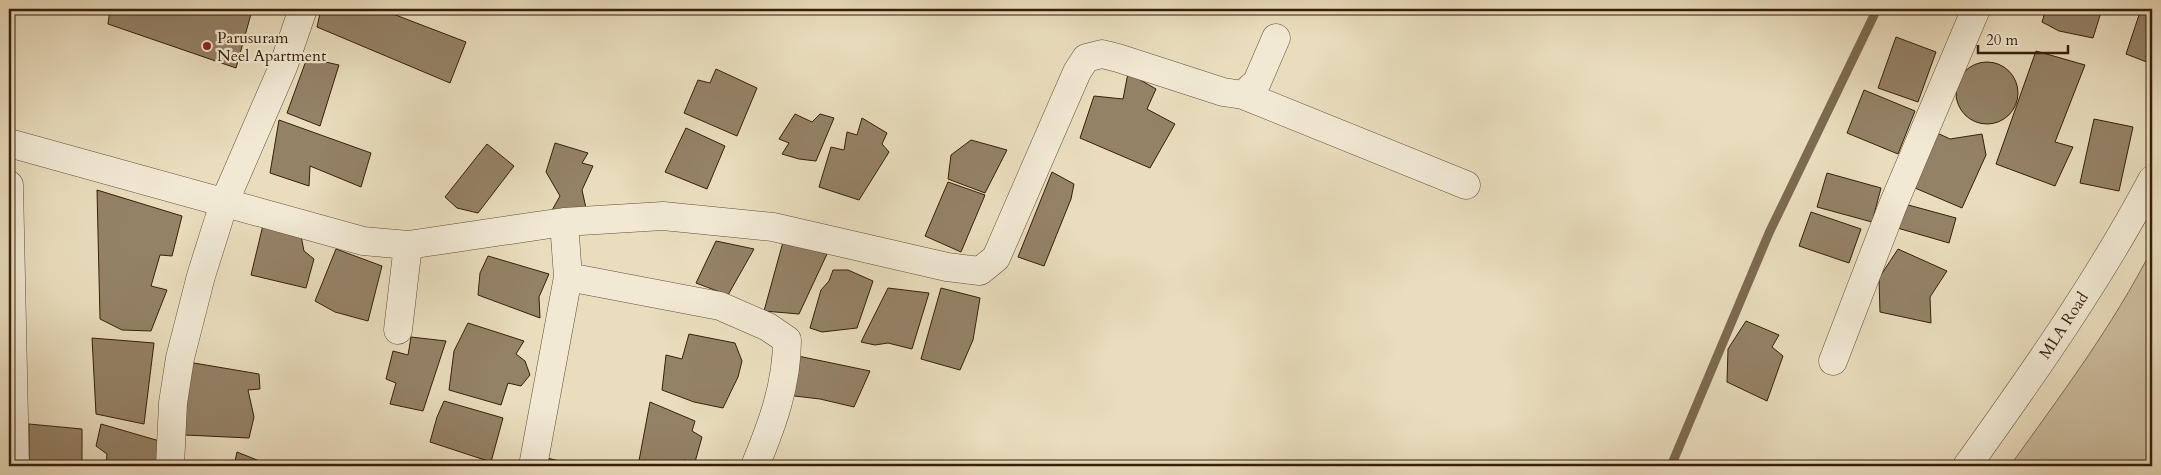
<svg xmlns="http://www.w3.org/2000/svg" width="2161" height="475" font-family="Cardo,serif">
  <rect width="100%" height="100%" fill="#e9ddbd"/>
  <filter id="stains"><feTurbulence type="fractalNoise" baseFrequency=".004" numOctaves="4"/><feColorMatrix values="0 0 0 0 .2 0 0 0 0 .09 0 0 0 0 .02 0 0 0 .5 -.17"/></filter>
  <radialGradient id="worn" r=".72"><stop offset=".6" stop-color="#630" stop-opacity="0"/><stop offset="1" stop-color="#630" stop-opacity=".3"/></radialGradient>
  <path fill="#cbbd9e" stroke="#816e54" d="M 2152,249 L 2152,466 L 2010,466 C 2060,396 2113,326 2152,249 Z"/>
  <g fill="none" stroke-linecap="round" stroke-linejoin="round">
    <path stroke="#7d6a50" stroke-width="9" d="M 1671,466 L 1769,233 L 1877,9"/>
  </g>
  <path fill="#948267" stroke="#371f09" d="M 110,9 L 234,9 L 251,14 L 236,68 L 108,24 Z
    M 321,9 L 380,9 L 466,42 L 450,83 L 317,27 Z
    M 2046,9 L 2102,9 L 2093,38 L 2059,31 L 2042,22 Z
    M 2141,9 L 2152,9 L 2152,64 L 2126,54 Z
    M 1896,37 L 1936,52 L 1918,102 L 1878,88 Z
    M 2036,51 L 2085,65 L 2055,142 L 2073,147 L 2055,186 L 1996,164 Z
    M 307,58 L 339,65 L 320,126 L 287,113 Z
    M1956 93a31 31 0 1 1 62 0a31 31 0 1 1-62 0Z
    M 716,69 L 757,88 L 737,136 L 684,113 L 698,80 L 710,83 Z
    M 1128,73 L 1156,89 L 1147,109 L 1175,124 L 1150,168 L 1080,138 L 1094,96 L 1123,99 Z
    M 1864,90 L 1915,111 L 1898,154 L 1847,133 Z
    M 795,114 L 812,122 L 820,114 L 834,118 L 816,161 L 799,159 L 782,154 L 789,143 L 779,139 Z
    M 862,118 L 887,133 L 882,144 L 889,152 L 859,200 L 819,187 L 831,147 L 844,150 L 847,132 L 857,135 Z
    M 2094,119 L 2133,127 L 2119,191 L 2080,183 Z
    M 279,120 L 371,153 L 361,187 L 310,166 L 309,186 L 270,173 Z
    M 686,128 L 725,146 L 707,189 L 665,172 Z
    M 1933,131 L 1950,139 L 1982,134 L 1986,155 L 1962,208 L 1915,188 Z
    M 971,140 L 1007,150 L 985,193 L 948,179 L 951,155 Z
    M 555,143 L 588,153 L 582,163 L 593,166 L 582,190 L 586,208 L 551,212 L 560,196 L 546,172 Z
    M 487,144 L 514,166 L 478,213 L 457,208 L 445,197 Z
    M 1052,172 L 1074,184 L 1071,199 L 1044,266 L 1018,257 Z
    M 1827,173 L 1881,188 L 1872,222 L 1817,207 Z
    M 948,182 L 985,195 L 961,252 L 925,236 Z
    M 97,190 L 182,216 L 172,256 L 160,255 L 151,286 L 167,290 L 151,331 L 122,330 L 100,319 Z
    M 1901,203 L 1956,218 L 1949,243 L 1894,227 Z
    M 1811,212 L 1861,229 L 1849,263 L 1799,246 Z
    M 263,225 L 301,236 L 304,251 L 314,259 L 306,288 L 251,275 Z
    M 716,241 L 754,249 L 728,295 L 696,283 Z
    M 783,242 L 827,254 L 799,314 L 764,311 Z
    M 336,249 L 382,266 L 368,321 L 335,312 L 315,301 Z
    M 1898,249 L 1947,271 L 1930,297 L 1931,323 L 1880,312 L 1879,278 Z
    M 488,256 L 549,274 L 539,297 L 540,318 L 478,295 L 480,273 Z
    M 833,270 L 848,270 L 873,281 L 857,328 L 822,332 L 810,328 L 821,290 L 829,281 Z
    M 888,288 L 929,293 L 912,349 L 888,343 L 875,345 L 861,342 Z
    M 941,288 L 980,298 L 973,340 L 960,370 L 921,359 Z
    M 1746,321 L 1779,335 L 1772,347 L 1783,356 L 1767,401 L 1727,382 L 1728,349 Z
    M 468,323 L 524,341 L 516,354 L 525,361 L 530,375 L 521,386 L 508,383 L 501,405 L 449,390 L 454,351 Z
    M 689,334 L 735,343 L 742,361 L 738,377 L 723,408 L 694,402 L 662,390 L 666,355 L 682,359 Z
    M 411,337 L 446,341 L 423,411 L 390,404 L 396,383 L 386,379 L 393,351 L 408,355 Z
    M 92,338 L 154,343 L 144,424 L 96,414 Z
    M 798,356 L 870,371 L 854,407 L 820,399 L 786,395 Z
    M 188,362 L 259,374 L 260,389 L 248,390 L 254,417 L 249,438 L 185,435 Z
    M 444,401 L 503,418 L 491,462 L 430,442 L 437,417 Z
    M 650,402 L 695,421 L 692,431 L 702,437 L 695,462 L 684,460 L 681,466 L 638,466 Z
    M 29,424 L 82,429 L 82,466 L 29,466 Z
    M 101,424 L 163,442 L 160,466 L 106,466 L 107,454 L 96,446 Z
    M 237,452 L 272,466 L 234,466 Z
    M 547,458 L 579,466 L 545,466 Z
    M 187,462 L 222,466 L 186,466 Z"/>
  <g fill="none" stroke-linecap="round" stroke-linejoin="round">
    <defs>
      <path id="minor" d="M 1243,95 L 1466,185
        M 9,143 L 363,241 L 408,245 L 564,222 L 663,216 L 773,227 L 947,267 L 980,271 L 996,258 L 1077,72 L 1086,58 L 1102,54 L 1118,58 L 1223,92 L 1243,95 L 1257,82 L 1276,38
        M 9,185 L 15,466
        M 568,277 L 720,306 L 768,327 L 787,340 C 787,385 772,425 755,466
        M 398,330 L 408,245
        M 1833,361 L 1893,205 L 1976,9
        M 170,466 L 173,403 L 180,358 L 201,276 L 224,203 L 283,67 L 303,9
        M 533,466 L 568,277 L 564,222"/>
      <path id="tertiary" d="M 1967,466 C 2033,374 2099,280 2152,180"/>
    </defs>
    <use href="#minor" stroke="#644e36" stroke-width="29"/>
    <use href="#tertiary" stroke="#644e36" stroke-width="29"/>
    <use href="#minor" stroke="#f1e9d4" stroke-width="28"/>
    <use href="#tertiary" stroke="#f1e9d4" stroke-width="28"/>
  </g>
  <circle fill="#8f2418" stroke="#f1e9d4" stroke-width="2" cx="207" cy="46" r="5"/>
  <g text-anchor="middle" stroke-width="4.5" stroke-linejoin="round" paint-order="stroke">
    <g font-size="16" fill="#371f09" stroke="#f1e9d4" text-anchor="start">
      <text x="217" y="43">Parusuram<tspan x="217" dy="18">Neel Apartment</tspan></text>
    </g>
    <g font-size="16" fill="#371f09" stroke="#f1e9d4">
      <text transform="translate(2063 325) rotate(-57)" y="6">MLA Road</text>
    </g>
  </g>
  <rect width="2161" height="475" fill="none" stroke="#e9ddbd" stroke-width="30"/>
  <rect x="10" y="10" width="2141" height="455" fill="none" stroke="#371f09" stroke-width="2.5"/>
  <rect x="15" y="15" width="2131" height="445" fill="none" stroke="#371f09"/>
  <path d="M1978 45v8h90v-8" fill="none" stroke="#371f09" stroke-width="2.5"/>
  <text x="1986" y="45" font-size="15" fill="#371f09" stroke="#f1e9d4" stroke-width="4" paint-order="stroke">20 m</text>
  <rect width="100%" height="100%" filter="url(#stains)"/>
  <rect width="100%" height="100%" fill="url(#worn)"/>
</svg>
